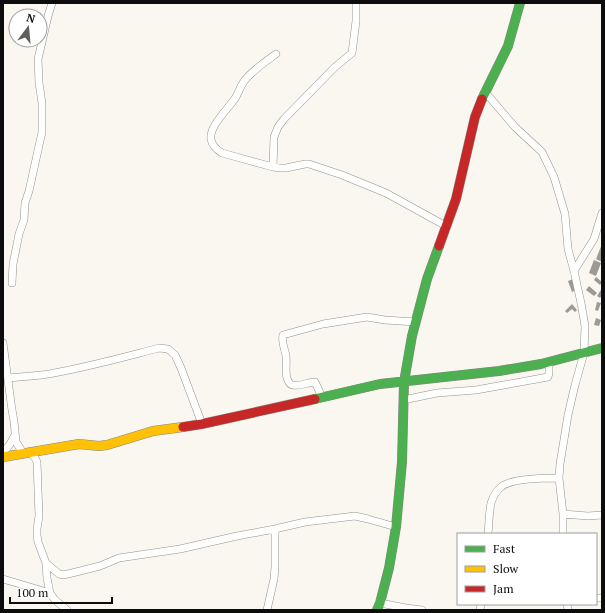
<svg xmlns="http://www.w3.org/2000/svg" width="605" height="613" font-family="'PT Serif',serif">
  <rect width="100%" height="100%" fill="#faf7f0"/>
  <path fill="#9c9a96" d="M 602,244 L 602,262 L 596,259 Z
    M 594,260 L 601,263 L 596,276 L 589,273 Z
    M 596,277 L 602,282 L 600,285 L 594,280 Z
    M 573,279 L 576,290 L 572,292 L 568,281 Z
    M 589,286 L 597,293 L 594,296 L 586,290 Z
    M 602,288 L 602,295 L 600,298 L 597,296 Z
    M 597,302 L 601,303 L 598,311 L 595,310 Z
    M 572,304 L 577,310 L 575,312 L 572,309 L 567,313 L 565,311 Z
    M 596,318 L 601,320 L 599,326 L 594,325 Z"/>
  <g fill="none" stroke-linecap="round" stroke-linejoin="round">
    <defs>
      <path id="street" d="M 276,54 C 265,62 253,70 245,80 C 241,85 239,91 236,97 C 229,108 209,126 211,139 C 212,146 217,150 222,153 L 273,167 L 280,168 L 286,168 L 305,164 L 309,164 L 342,175 L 386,193 L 446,226
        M 485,92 L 515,127 L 542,152 L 554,177 L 565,214 L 568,249 L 574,271 L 581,303 L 585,326 L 584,353 L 575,385 L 568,415 L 560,464 L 559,478 L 563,514 L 563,534
        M 273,167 L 274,137 L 278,127 L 284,119 L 335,67 L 352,53 L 356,21 L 356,3
        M 574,271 L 594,239 L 602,213
        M 12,283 L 13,264 L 19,234 L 24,220 L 25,203 L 29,191 L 42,132 L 42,103 L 39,83 L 38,59 L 48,16 L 52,3
        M 3,343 L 12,410 L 14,421 L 16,442 L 23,453
        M 8,378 C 19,377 31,376 42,375 C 81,369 120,358 159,348 L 168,349 L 175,355 L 181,368 L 202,424
        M 322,397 L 315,382 C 308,382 299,387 293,385 C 290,385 288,381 287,378 C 285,372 287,363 286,356 C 285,349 281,342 283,335 L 323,324 L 367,317 L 385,320 L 416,322
        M 403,400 L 437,393 L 476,390 L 548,377 L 549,373 L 549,362
        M 29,452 L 35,458 L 37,462 L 39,516 L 37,529 L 37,535 L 38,542 L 46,563 L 47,578 L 50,593 L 55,600 L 67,610
        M 3,453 L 10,444 L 15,435
        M 563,514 L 588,516 L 602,515
        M 488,534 C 489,524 489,513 491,503 C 493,497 496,491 501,487 C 511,478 545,478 559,478
        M 46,563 L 59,574 L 63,575 L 72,573 L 100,566 L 119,558 L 180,549 L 237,536 L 275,529 L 305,522 L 355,516 L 368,519 L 396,527
        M 3,579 L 50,593
        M 596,598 L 602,598
        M 380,603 L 406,608 L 422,610
        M 567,604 L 568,610
        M 267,610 L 274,579 L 275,567 L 275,529
        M 480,610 L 481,604"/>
      <path id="fast" d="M 482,99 L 508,46 L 520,3
        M 315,399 L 380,384 L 499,371 L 541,364 L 602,348
        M 377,610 L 380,603 L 389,568 L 396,527 L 402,462 L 404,382 L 412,336 L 427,279 L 439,246"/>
      <path id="slow" d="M 3,457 L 79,444 L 99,446 L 107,445 L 153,431 L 183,427"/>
      <path id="jam" d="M 439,246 L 456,199 L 475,117 L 482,99
        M 183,427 L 202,424 L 315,399"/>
    </defs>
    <use href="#street" stroke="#93928f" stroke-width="8"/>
    <use href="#fast" stroke="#8a8885" stroke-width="10"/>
    <use href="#slow" stroke="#8a8885" stroke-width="10"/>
    <use href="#jam" stroke="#8a8885" stroke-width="10"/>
    <use href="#street" stroke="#fefefd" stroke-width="7"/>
    <use href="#fast" stroke="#4caf50" stroke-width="9"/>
    <use href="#slow" stroke="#ffc107" stroke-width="9"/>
    <use href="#jam" stroke="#c62828" stroke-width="9"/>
  </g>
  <rect width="605" height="613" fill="none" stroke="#0c0c0c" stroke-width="8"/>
  <rect x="457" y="533" width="140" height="72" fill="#ffffff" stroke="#9e9e9e"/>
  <rect x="465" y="546" width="20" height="6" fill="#4caf50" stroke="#9e9e9e"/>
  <text x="493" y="553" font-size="12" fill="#0c0c0c">Fast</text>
  <rect x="465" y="566" width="20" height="6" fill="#ffc107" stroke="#9e9e9e"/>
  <text x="493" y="573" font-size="12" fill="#0c0c0c">Slow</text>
  <rect x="465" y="586" width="20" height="6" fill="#c62828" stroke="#9e9e9e"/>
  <text x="493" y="593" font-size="12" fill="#0c0c0c">Jam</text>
  <g transform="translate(28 28) rotate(16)"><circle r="19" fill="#ffffff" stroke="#9e9e9e"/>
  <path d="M0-3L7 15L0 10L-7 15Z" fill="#5f5e5c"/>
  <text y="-6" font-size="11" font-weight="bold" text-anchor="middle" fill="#0c0c0c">N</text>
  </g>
  <path d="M10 597v6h102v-6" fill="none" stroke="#0c0c0c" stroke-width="2"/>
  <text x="16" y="597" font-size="12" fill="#0c0c0c" stroke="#ffffff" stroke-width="3" paint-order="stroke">100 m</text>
</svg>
